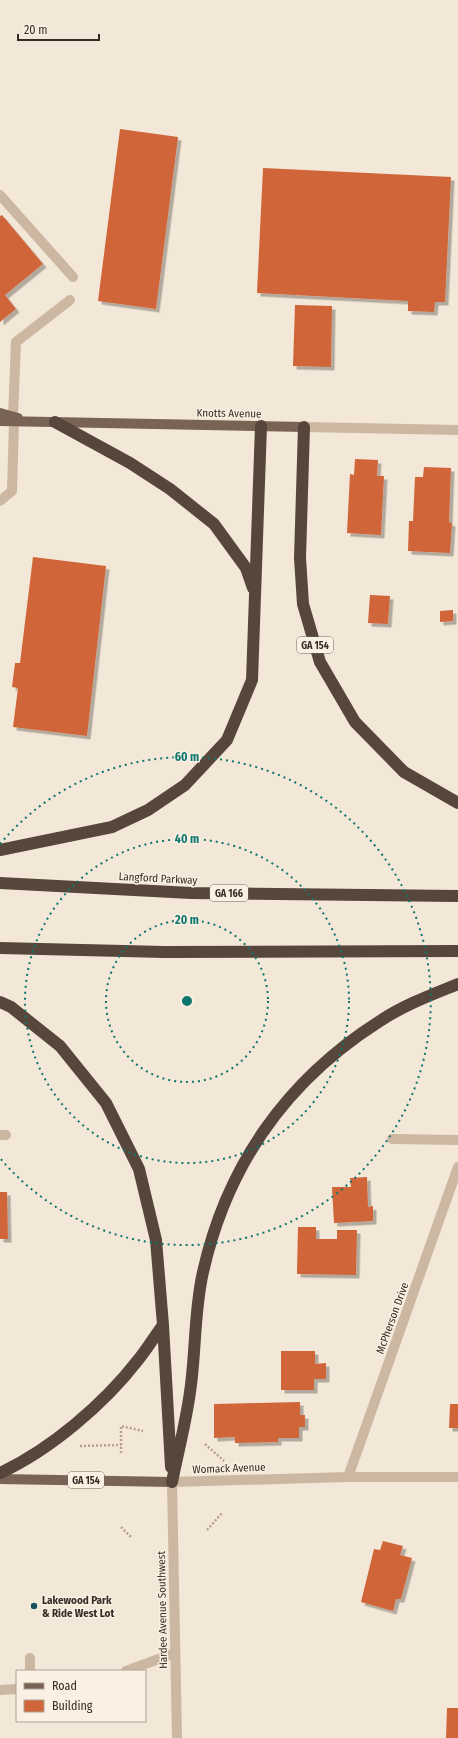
<svg xmlns="http://www.w3.org/2000/svg" width="458" height="1738" font-family="'Fira Sans Condensed',sans-serif">
  <defs>
    <filter id="shadow"><feDropShadow dx="3.5" dy="3.5" stdDeviation="0" flood-color="#0004"/></filter>
  </defs>
  <rect width="100%" height="100%" fill="#f3e7d7"/>
  <path fill="#cf6538" filter="url(#shadow)" d="M 120,129 L 178,137 L 156,309 L 98,301 Z
    M 263,168 L 451,177 L 445,302 L 435,302 L 434,312 L 408,311 L 408,301 L 257,293 Z
    M 2,215 L 43,264 L 5,295 L 16,309 L 0,322 L 0,216 Z
    M 295,305 L 332,306 L 331,367 L 293,366 Z
    M 355,459 L 378,460 L 377,476 L 384,476 L 381,535 L 347,533 L 350,474 L 354,475 Z
    M 424,467 L 451,468 L 449,522 L 452,523 L 450,553 L 408,551 L 409,521 L 413,521 L 415,477 L 423,477 Z
    M 33,557 L 106,566 L 87,736 L 13,727 L 18,688 L 12,687 L 15,663 L 20,663 Z
    M 370,595 L 390,596 L 388,624 L 368,623 Z
    M 453,610 L 453,621 L 440,622 L 440,611 Z
    M 367,1177 L 368,1207 L 373,1206 L 373,1221 L 334,1223 L 332,1187 L 351,1187 L 350,1178 Z
    M 0,1192 L 7,1192 L 8,1239 L 0,1239 Z
    M 298,1227 L 316,1227 L 316,1239 L 337,1239 L 337,1230 L 357,1230 L 356,1275 L 297,1274 Z
    M 281,1351 L 315,1351 L 315,1364 L 326,1363 L 326,1379 L 314,1379 L 314,1390 L 281,1390 Z
    M 300,1402 L 300,1415 L 305,1415 L 305,1427 L 299,1427 L 299,1438 L 278,1438 L 278,1442 L 235,1443 L 235,1437 L 214,1438 L 214,1404 Z
    M 450,1404 L 458,1404 L 458,1428 L 449,1428 Z
    M 383,1541 L 403,1546 L 400,1555 L 412,1558 L 401,1599 L 396,1599 L 393,1611 L 361,1602 L 374,1549 L 380,1550 Z
    M 447,1708 L 458,1708 L 458,1738 L 446,1738 Z"/>
  <g fill="none" stroke-linecap="round" stroke-linejoin="round">
    <path stroke="#b7a18c" stroke-width="2.5" stroke-dasharray="2 2" stroke-linecap="butt" d="M 205,1444 L 224,1461
      M 80,1446 L 121,1445
      M 121,1453 L 121,1426 L 143,1431
      M 121,1527 L 132,1538
      M 207,1530 L 222,1513"/>
    <path stroke="#ccb7a2" stroke-width="10" d="M 0,195 L 73,277
      M 13,416 L 16,342 L 70,300
      M 304,427 L 458,430
      M 0,501 L 12,491 L 14,422
      M 0,1135 L 6,1135
      M 392,1139 L 458,1140
      M 348,1477 L 458,1167
      M 30,1671 L 30,1658
      M 126,1671 L 175,1653
      M 0,1690 L 17,1689
      M 177,1738 L 172,1482 L 348,1477 L 458,1477"/>
    <path stroke="#796355" stroke-width="10" d="M 0,413 L 18,418
      M 0,421 L 304,427
      M 0,1479 L 172,1482"/>
    <path stroke="#57463b" stroke-width="12" d="M 55,422 L 130,463 L 170,489 L 214,524 L 246,568 L 253,588
      M 304,427 L 300,558 L 303,604 L 320,662 L 355,722 L 404,772 L 458,803
      M 0,850 L 112,827 L 148,810 L 185,785 L 227,740 L 252,680 L 261,426
      M 0,883 L 191,893 L 458,896
      M 0,948 L 164,952 L 458,951
      M 0,1002 L 11,1007 L 60,1046 L 106,1103 L 139,1169 L 156,1240 L 163,1325 L 171,1467
      M 0,1473 C 50,1450 104,1404 138,1360 C 147,1349 154,1337 163,1325
      M 172,1482 C 178,1452 186,1422 190,1392 C 196,1352 194,1311 203,1272 C 227,1165 287,1080 380,1021 C 404,1005 431,995 458,984"/>
  </g>
  <g fill="none" stroke="#0f766e" stroke-width="2" stroke-dasharray="2 4">
    <circle cx="187" cy="1001" r="81"/>
    <circle cx="187" cy="1001" r="162"/>
    <path d="M0 844A244 244 0 1 1 0 1158"/>
  </g>
  <circle fill="#18525a" stroke="#faf1e3" stroke-width="1.5" cx="34" cy="1606" r="4"/>
  <g text-anchor="middle" stroke-width="3" stroke-linejoin="round" paint-order="stroke">
    <g fill="#faf1e3" stroke="#71665e" stroke-width="1">
      <rect x="297" y="637" width="36" height="16" rx="3"/>
      <rect x="210" y="885" width="38" height="16" rx="3"/>
      <rect x="68" y="1472" width="36" height="16" rx="3"/>
    </g>
    <g font-size="10" font-weight="bold" fill="#362b25">
      <text x="315" y="649">GA 154</text>
      <text x="229" y="897">GA 166</text>
      <text x="86" y="1484">GA 154</text>
    </g>
    <g font-size="11" fill="#362b25" stroke="#faf1e3">
      <text transform="translate(229 413) rotate(1)" y="4">Knotts Avenue</text>
      <text transform="translate(158 878) rotate(3)" y="4">Langford Parkway</text>
      <text transform="translate(392 1318) rotate(-70)" y="4">McPherson Drive</text>
      <text transform="translate(229 1468) rotate(-2)" y="4">Womack Avenue</text>
      <text transform="translate(162 1610) rotate(-91)" y="4">Hardee Avenue Southwest</text>
    </g>
    <g font-size="11" font-weight="bold" fill="#362b25" stroke="#faf1e3" text-anchor="start">
      <text x="42" y="1604">Lakewood Park<tspan x="42" dy="13">&amp; Ride West Lot</tspan></text>
    </g>
  </g>
  <circle cx="187" cy="1001" r="6" fill="#0f766e" stroke="#faf1e3" stroke-width="2"/>
  <g font-size="12" text-anchor="middle" font-weight="bold" fill="#0f766e" stroke="#faf1e3" stroke-width="3" stroke-linejoin="round" paint-order="stroke">
    <text x="187" y="761">60 m</text>
    <text x="187" y="843">40 m</text>
    <text x="187" y="924">20 m</text>
  </g>
  <rect x="16" y="1670" width="130" height="52" fill="#faf1e3" stroke="#aca297"/>
  <rect x="24" y="1683" width="20" height="6" fill="#796355" stroke="#aca297"/>
  <text x="52" y="1690" font-size="12" fill="#362b25">Road</text>
  <rect x="24" y="1700" width="20" height="12" fill="#cf6538" stroke="#aca297"/>
  <text x="52" y="1710" font-size="12" fill="#362b25">Building</text>
  <path d="M18 34v6h81v-6" fill="none" stroke="#362b25" stroke-width="2"/>
  <text x="24" y="34" font-size="12" fill="#362b25" stroke="#faf1e3" stroke-width="3" paint-order="stroke">20 m</text>
</svg>
